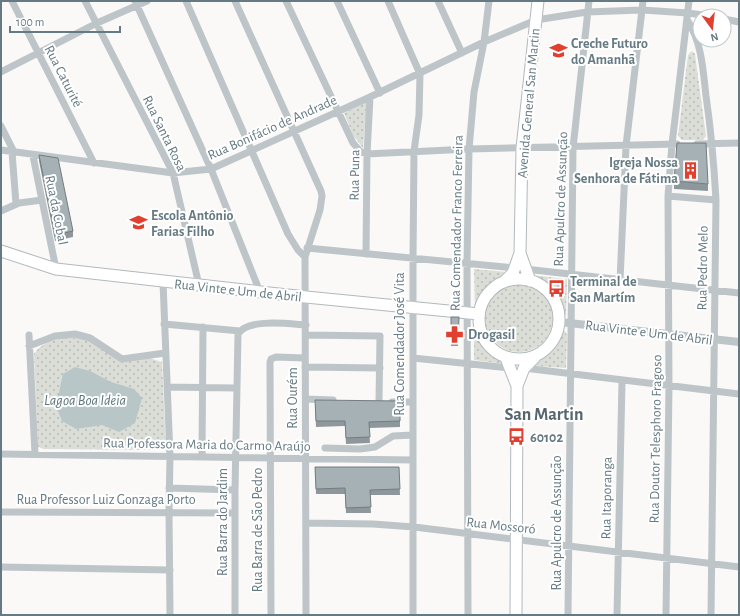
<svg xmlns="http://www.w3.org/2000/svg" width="740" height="616" font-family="'Alegreya Sans',sans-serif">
  <defs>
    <pattern id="green-dots" width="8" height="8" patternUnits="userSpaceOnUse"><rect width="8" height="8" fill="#dbded7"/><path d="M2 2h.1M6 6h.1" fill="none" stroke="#b5b9b4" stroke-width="1.8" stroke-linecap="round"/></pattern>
  </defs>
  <rect width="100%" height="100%" fill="#faf9f7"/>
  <path fill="url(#green-dots)" d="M 692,51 L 695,54 L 706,136 L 703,140 L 682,140 L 678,136 L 688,55 Z
    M 365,102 L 367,103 L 363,148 L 353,135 L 344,113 Z
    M 474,269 L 507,272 L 486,289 L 475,308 Z
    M 531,275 L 567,279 L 566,315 L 564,315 C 560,295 549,283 531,275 Z
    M485 318a34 34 0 1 1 68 0a34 34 0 1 1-68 0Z
    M 474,322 L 483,343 L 491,353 L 506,361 L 505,364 L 474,360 Z
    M 563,331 L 565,331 L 567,335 L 566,368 L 534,366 L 533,362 L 552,348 Z
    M 66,337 L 84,338 L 115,357 L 149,358 L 162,362 L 166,446 L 161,450 L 44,449 L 38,447 L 34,354 C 40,344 55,338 66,337 Z"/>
  <path fill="#b8c6c8" d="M 75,367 L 90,371 L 111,382 L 134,389 L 142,398 L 135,423 L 119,432 L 102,425 L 76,429 L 62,421 L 56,406 L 63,374 Z"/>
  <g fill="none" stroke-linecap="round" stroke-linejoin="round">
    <defs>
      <path id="primary" d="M 1,251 L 56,269 L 306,297 L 479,314
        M479 319a40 40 0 1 1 80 0a40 40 0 1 1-80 0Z
        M 530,281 L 520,253 L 522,148 L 538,1
        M 504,282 L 513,273 L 520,253
        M 506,358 L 517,386
        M 516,615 L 517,386 L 524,368 L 535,357"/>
    </defs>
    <use href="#primary" stroke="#b2b9bc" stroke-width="13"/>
    <path stroke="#bec5c8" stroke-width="7" d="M 12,1 L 94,163
      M 85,1 L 173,173 L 199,285
      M 135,1 L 211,169 L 260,292
      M 186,1 L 288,234 L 298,250 L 305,257
      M 235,1 L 321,191 L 322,196 L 320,210 L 305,257 L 306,615
      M 286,1 L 353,143 L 361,152 L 367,154 L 469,149 L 677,144
      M 337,1 L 380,93
      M 388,1 L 420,74 L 419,115 L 414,151 L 413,259 L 413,615
      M 438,1 L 462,53
      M 724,19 L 739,22
      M 688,21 C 702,44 703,70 706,96 C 711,130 714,165 716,200 L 711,615
      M 1,72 L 97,23 L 147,1
      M 1,126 L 14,152
      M 697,144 L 739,143
      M 1,150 L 173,173 L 211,169 L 370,97 L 484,42 L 536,20 L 587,12 L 642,10 L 688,13 L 710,16
      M 12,152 L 16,204
      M 33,156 L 56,269
      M 668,196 L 716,200
      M 1,211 L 19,203 L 42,200
      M 307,248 L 515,268
      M 366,254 L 367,154 L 370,97
      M 525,269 L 739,293
      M 620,281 L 626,146 L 643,1
      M 163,282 L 170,456 L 169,511 L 170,615
      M 164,324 L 240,331
      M 29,335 L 35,454
      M 306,335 L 380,336 L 379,401
      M 29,346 L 55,336 L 75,334 L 90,338 L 122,359 L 165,353
      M 413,358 L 510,368
      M 305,367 L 380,368
      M 524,368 L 739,394
      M 167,387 L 236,388
      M 306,399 L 333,400
      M 392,402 L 412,402
      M 325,448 L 360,449 L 375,447 L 393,436 L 413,435
      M 1,454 L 413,460
      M 202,457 L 203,327
      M 169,488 L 235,490
      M 1,512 L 235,513
      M 306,523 L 373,524 L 414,527 L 739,567
      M 1,567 L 170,570
      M 235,615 L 235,490 L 238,334 C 247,318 290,324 306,325
      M 271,615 L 270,362 L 271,359 L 276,357 L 305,358
      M 468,615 L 467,264 L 469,149 L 474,92 L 484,42 L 489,1
      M 568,615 L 573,148 L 589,1
      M 617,615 L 622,381
      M 666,615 L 669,386 L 668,196 L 672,144 L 689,1"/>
    <path stroke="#bec5c8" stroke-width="8" d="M 560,322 L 739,342"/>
    <use href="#primary" stroke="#fff" stroke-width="11"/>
  </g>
  <path fill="#8e989c" d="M 39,155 L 73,231 L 73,237 L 55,241 L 39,161 Z
    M 674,181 L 708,184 L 708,191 L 674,189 Z
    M 459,317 L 458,346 L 451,346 L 451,342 Z
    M 400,401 L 400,427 L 369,428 L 370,443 L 346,444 L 345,426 L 316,427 L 315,405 Z
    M 315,467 L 399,467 L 400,495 L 370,495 L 371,513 L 346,513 L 345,494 L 316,494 Z"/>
  <path fill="#a5b1b5" stroke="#747c7f" d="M 677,143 L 706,143 L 708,184 L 674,181 Z
    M 39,155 L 58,158 L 73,231 L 55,235 Z
    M 451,317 L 459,317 L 458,343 L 451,342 Z
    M 315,400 L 400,401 L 400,421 L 369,422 L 370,437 L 346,438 L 345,421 L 316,421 Z
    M 315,467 L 399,467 L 400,489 L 370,490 L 371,507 L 346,508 L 345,488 L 316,489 Z"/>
  <defs>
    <symbol id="school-bare" viewBox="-9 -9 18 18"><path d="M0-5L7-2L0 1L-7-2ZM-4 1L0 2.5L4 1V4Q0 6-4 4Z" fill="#e13f30" stroke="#fff" stroke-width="2.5" paint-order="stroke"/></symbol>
    <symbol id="building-bare" viewBox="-9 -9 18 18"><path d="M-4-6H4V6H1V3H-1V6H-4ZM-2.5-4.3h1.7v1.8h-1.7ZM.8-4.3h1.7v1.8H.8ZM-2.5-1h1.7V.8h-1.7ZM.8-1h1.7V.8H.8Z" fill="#e13f30" stroke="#fff" stroke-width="2.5" paint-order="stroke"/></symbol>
    <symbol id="bus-bare" viewBox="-9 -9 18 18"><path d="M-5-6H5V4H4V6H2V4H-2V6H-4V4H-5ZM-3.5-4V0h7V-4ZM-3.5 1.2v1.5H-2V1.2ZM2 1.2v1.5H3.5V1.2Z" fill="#e13f30" stroke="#fff" stroke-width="2.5" paint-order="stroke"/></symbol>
    <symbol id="pharmacy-bare" viewBox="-9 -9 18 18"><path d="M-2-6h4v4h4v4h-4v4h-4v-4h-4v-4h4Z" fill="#e13f30" stroke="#fff" stroke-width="2.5" paint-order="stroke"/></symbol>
  </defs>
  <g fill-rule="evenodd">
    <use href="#school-bare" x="546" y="38" width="25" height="25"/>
    <use href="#building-bare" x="678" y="158" width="25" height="25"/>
    <use href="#school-bare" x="126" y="210" width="25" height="25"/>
    <use href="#bus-bare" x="544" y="276" width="25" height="25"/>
    <use href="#pharmacy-bare" x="442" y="322" width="25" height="25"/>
    <use href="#bus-bare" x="504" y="424" width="25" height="25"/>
  </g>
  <g text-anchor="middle" stroke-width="4" stroke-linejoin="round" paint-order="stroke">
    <g font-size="14" font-weight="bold" fill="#657a82" stroke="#fff" text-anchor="start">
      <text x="571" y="48">Creche Futuro<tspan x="571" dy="16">do Amanhã</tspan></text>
      <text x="678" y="167" text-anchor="end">Igreja Nossa<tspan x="678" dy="16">Senhora de Fátima</tspan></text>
      <text x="151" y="220">Escola Antônio<tspan x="151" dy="16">Farias Filho</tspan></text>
      <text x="570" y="286">Terminal de<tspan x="570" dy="16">San Martím</tspan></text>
      <text x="468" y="339">Drogasil</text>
      <text x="530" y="442">60102</text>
    </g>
    <g font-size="14" fill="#657a82" stroke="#fff">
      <text transform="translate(64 76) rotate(63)" y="5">Rua Caturité</text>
      <text transform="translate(528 103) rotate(-85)" y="5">Avenida General San Martin</text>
      <text transform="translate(272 127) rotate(-24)" y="5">Rua Bonifácio de Andrade</text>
      <text transform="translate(165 133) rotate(64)" y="5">Rua Santa Rosa</text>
      <text transform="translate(354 175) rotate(-89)" y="5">Rua Puna</text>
      <text transform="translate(560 199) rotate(-88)" y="5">Rua Apulcro de Assunção</text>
      <text transform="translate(57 210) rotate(79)" y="5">Rua da Cobal</text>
      <text transform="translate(456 223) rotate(-89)" y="5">Rua Comendador Franco Ferreira</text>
      <text transform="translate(702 268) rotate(-89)" y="5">Rua Pedro Melo</text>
      <text transform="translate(238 290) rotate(6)" y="5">Rua Vinte e Um de Abril</text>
      <text transform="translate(649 332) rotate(7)" y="5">Rua Vinte e Um de Abril</text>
      <text transform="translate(399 344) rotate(-90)" y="5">Rua Comendador José Vita</text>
      <text transform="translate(292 398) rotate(-90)" y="5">Rua Ourém</text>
      <text transform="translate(655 439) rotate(-89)" y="5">Rua Doutor Telesphoro Fragoso</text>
      <text transform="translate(207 444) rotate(1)" y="5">Rua Professora Maria do Carmo Araújo</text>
      <text transform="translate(606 498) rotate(-89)" y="5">Rua Itaporanga</text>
      <text x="106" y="504">Rua Professor Luiz Gonzaga Porto</text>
      <text transform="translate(222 522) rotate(-90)" y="5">Rua Barra do Jardim</text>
      <text transform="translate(556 523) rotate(-90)" y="5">Rua Apulcro de Assunção</text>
      <text transform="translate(501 525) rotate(6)" y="5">Rua Mossoró</text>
      <text transform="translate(257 530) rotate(-90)" y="5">Rua Barra de São Pedro</text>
    </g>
    <g font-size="15" font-style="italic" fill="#60787c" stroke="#fff">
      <text x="85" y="405">Lagoa Boa Ideia</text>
    </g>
    <g font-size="18" font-weight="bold" fill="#57676d" stroke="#fff">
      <text x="544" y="420">San Martin</text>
    </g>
  </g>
  <rect width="740" height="616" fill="none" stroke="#657a82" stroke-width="4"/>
  <g transform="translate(712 28) rotate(165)"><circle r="19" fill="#ffffff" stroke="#c1cacd"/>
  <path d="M0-3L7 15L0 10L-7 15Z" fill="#e13f30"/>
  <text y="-6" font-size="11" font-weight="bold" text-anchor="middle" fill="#657a82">N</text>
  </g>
  <path d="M10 26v6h110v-6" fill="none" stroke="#657a82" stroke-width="2"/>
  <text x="16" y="26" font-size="12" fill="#657a82" stroke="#ffffff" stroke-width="3" paint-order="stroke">100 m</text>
</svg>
